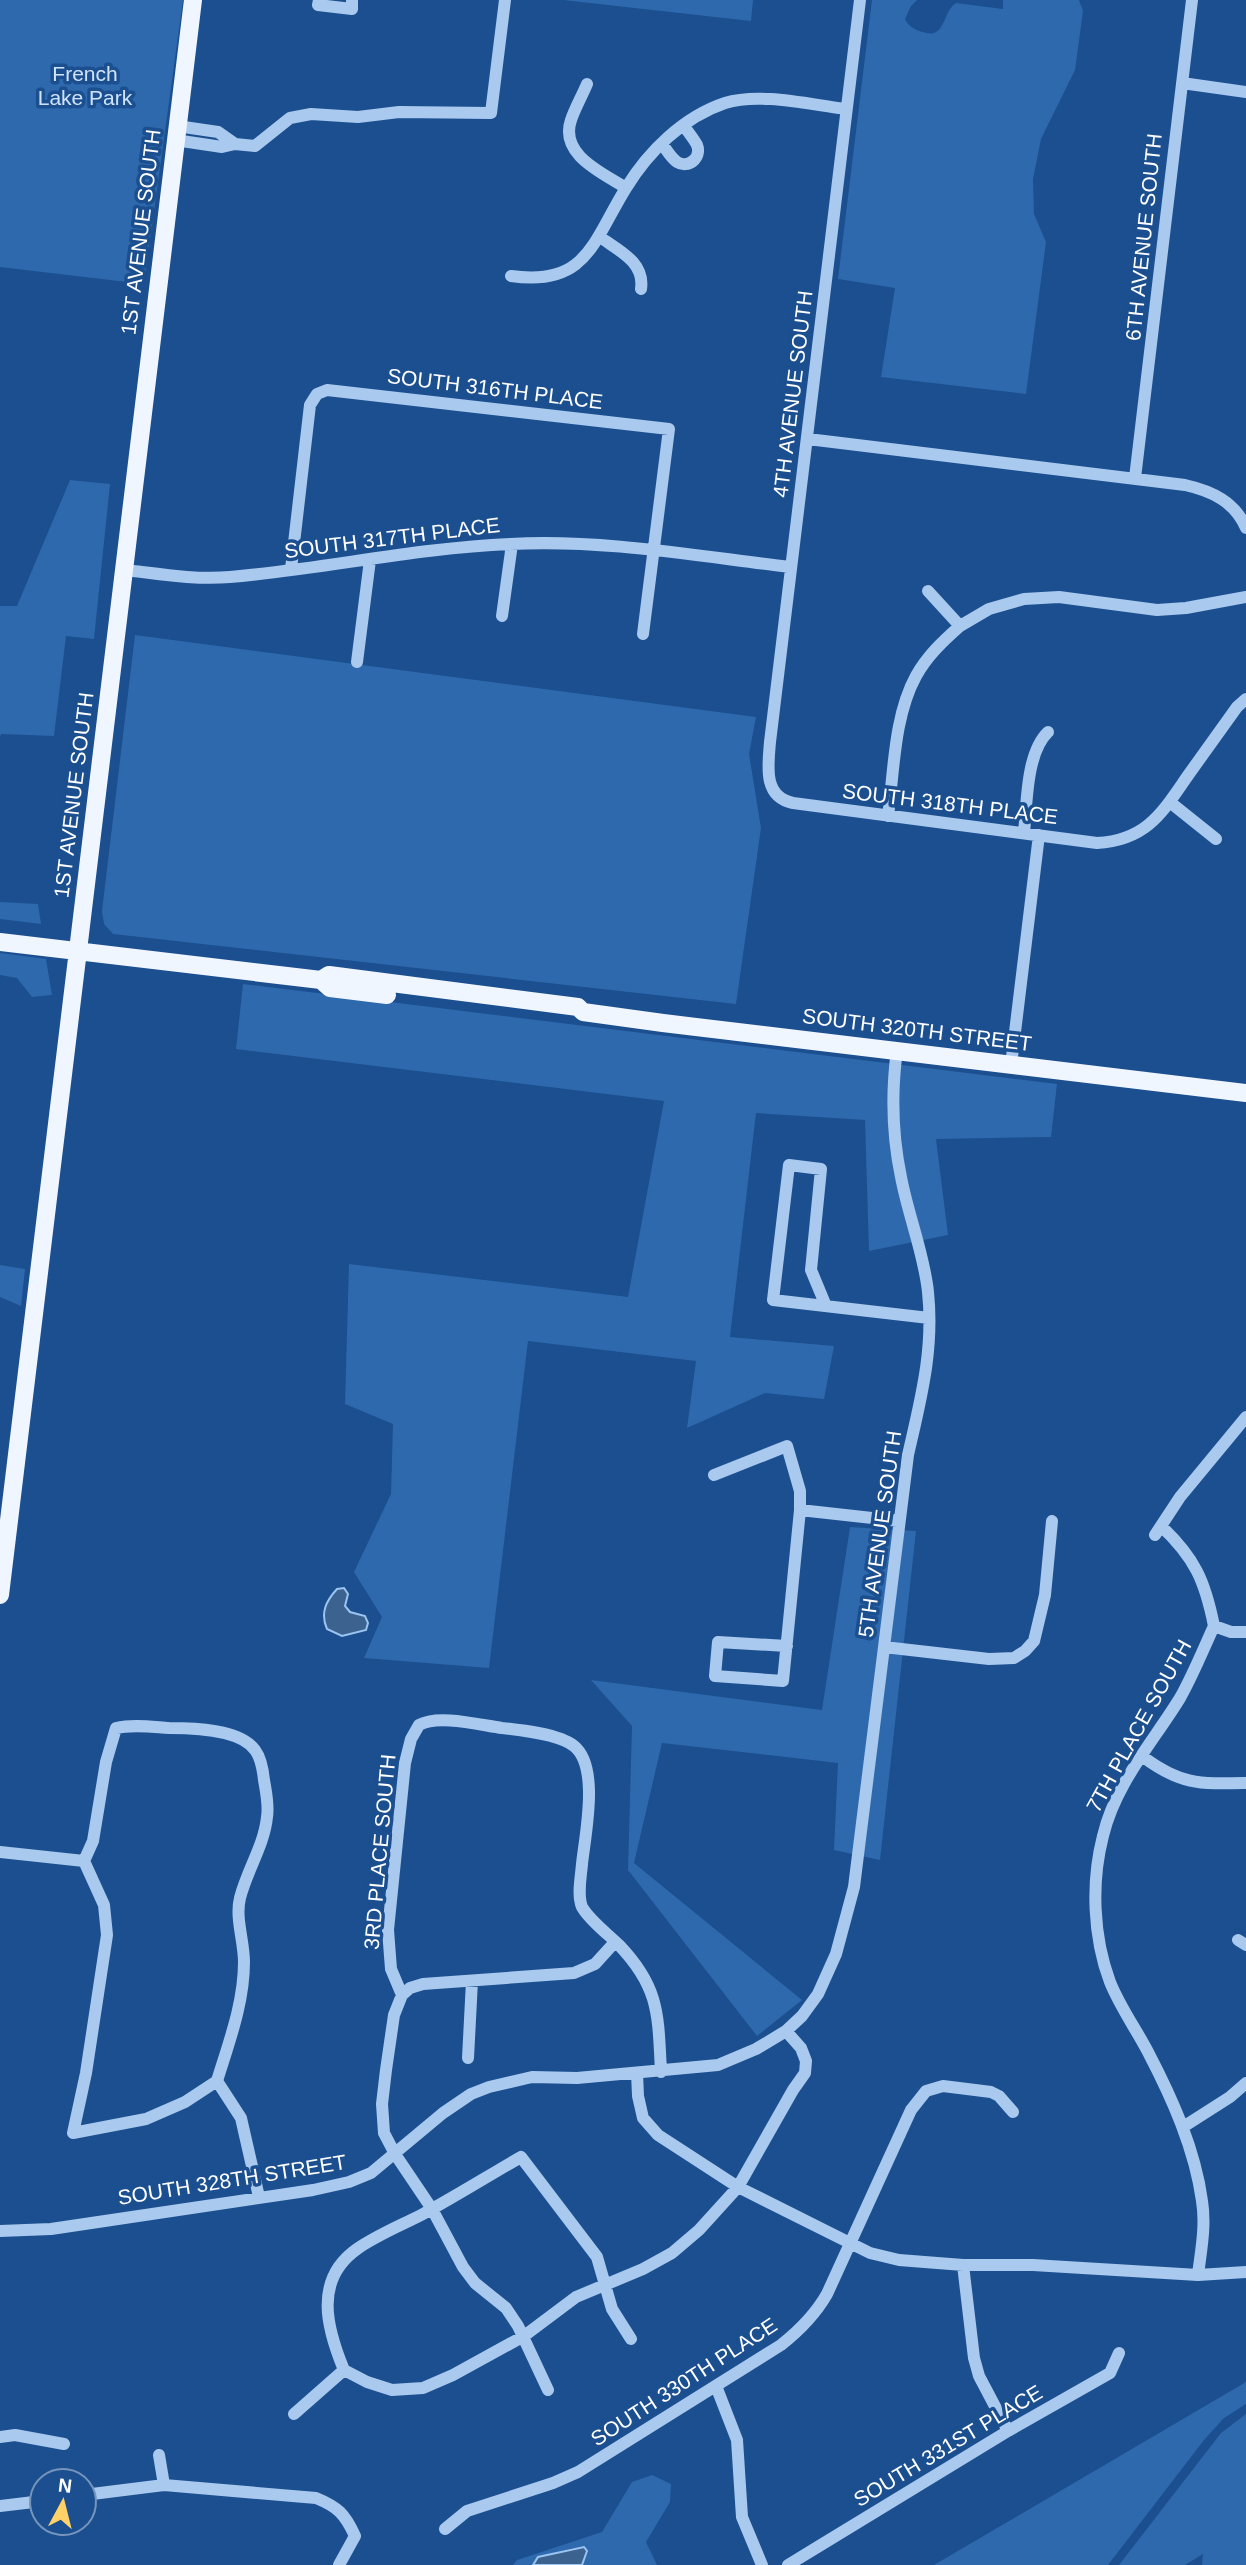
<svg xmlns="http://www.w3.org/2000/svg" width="1246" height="2565" font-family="Arial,sans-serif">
  <rect width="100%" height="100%" fill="#1b4f8f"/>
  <path fill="#2e69ad" d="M 0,0 L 183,0 L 144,284 L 0,267 Z
    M 563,0 L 753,0 L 751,21 Z
    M 872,0 L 917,0 L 911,6 L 905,19 C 909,27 915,30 923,32 C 946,40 942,12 956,3 L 1003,9 L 1003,0 L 1079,0 L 1083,11 L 1075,70 L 1041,139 L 1033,179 L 1034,214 L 1046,242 L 1026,394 L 881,377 L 895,288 L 838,279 Z
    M 70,480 L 110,484 L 94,639 L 66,636 L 54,736 L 1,734 L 0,737 L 0,606 L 17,606 Z
    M 135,635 L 756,717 L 749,754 L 761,828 L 736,1004 L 113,934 L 104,924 L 102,911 Z
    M 0,902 L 38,904 L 41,924 L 0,919 Z
    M 0,953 L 46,959 L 52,995 L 32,997 L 17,978 L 0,975 Z
    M 243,984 L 1057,1084 L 1051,1137 L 936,1139 L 948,1235 L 869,1251 L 865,1120 L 756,1113 L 730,1337 L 834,1346 L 824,1399 L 765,1393 L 687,1428 L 696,1361 L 528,1341 L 489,1668 L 364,1658 L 382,1617 L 354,1572 L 391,1494 L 393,1424 L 345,1404 L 349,1264 L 628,1297 L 664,1101 L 236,1049 Z
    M 0,1265 L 25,1269 L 21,1306 L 0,1297 Z
    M 850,1527 L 916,1531 L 880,1860 L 834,1850 L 838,1763 L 662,1743 L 634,1863 L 802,2000 L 757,2036 L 628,1870 L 632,1726 L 591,1680 L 822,1710 Z
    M 1246,2382 L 1246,2404 L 1224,2418 L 1204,2440 L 1108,2565 L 934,2565 Z
    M 1246,2414 L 1246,2565 L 1202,2565 L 1203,2554 L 1185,2565 L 1119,2565 L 1221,2433 Z
    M 652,2475 L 671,2484 L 670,2502 L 646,2542 L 657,2565 L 582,2565 L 587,2551 L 573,2548 L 538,2557 L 533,2565 L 513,2565 L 517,2560 L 602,2532 L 632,2482 Z"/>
  <path fill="#3c6290" stroke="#9cc4f0" stroke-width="2" d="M 344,1588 L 348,1594 L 345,1606 L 350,1612 L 365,1616 L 368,1623 L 366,1630 L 342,1636 L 327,1629 C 320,1613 326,1601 337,1589 Z
    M 584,2547 L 587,2551 L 582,2565 L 533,2565 L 538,2557 Z"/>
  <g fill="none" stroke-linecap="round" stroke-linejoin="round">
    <path stroke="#a9c9ee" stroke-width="12" d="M 319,0 L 318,5 L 352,9 L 352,0
      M 860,0 L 770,742 C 768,766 763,797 793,803 L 1097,843 C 1148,840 1163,811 1189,774 C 1205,752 1221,729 1237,707 L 1246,699
      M 1182,83 L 1246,92
      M 587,84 C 582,96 575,108 571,120 C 559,155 603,173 626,188
      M 175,140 L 222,147 L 235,144 L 218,132 L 177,126
      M 235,144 L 255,146 L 290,118 L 311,114 L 358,117 L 399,112 L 491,113 L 505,0
      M 662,144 C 666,149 671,158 677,162 C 688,169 702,158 697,145 C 694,139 688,132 684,126
      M 600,237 C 619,251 645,262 641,289
      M 511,276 C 587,287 593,241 626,188 C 648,152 683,117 725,103 C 760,92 811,105 846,109
      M 808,439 L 1185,485 C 1212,491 1235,502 1246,528
      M 1135,478 L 1192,0
      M 291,569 L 310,405 L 317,394 L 327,390 L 669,429 L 643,634
      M 125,570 C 160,574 195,580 230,577 C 324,569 416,548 510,544 C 603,539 697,556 790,567
      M 928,591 L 960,626 L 989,609 L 1024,599 L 1059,597 L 1157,610 L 1186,608 L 1246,597
      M 502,616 L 512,544
      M 357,662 L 370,560
      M 1171,803 L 1216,839
      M 888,816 C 894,770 894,716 916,676 C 927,656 943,641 960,626
      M 1024,833 C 1027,804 1026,753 1048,732
      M 1011,1065 L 1039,835
      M 826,1306 L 811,1270 L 821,1169 L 789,1165 L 773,1300 L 929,1318
      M 714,1475 L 787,1446 L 800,1491 L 800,1510 C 794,1567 789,1624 783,1681 L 715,1676 L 718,1642 L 787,1646
      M 800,1510 L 899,1521
      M 1161,1526 C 1195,1558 1205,1581 1214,1626 C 1203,1650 1193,1675 1180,1698 C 1153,1742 1115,1784 1103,1836 C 1091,1882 1093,1937 1110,1982 C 1120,2007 1136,2029 1148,2052 C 1172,2098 1195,2149 1202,2201 C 1206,2226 1201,2250 1198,2275
      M 1155,1535 L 1180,1497 L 1246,1417
      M 1214,1626 L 1231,1632 L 1246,1632
      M 884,1647 L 989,1659 L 1014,1658 L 1025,1651 L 1034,1641 L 1045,1595 L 1052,1521
      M 1142,1756 C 1180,1785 1200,1784 1246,1783
      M 0,1852 L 84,1861
      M 1238,1940 L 1246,1945
      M 402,1995 L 410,1988 L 423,1984 L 574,1973 L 595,1964 L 615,1942
      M 468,2058 L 472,1981
      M 637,2073 L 638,2096 L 643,2118 L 658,2135 L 738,2187 L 870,2253 L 899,2260 L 963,2265 L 1033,2265 L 1198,2275 L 1246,2272
      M 217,2081 L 185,2102 L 146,2119 L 73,2133 L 86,2073 L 107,1935 L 104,1905 L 84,1861 L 93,1841 L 106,1762 L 116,1728 C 133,1724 153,1727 169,1728 C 193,1728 240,1729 255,1750 C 261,1758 263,1770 264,1780 C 266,1792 269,1805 267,1817 C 264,1846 247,1870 240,1898 C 235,1918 244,1941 244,1962 C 244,2003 229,2042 217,2081 L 241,2118 L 259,2197
      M 1183,2127 L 1230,2097 L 1246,2083
      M 0,2231 L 51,2229 L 313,2190 L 349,2182 L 371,2173 L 443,2113 L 471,2094 L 489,2087 L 532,2077 L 577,2078 L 718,2065 L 756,2049 L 786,2031 L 802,2016 L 818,1994 L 836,1954 L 854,1887 L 908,1455 C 921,1398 934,1350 928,1292 C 924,1253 908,1215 901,1177 C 892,1134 891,1094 897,1050
      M 963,2265 L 974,2358 L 979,2376 L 1008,2431
      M 344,2370 L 367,2382 L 392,2390 L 423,2388 L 453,2375 L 524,2336 L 576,2297 L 643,2269 L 672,2253 L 699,2230 L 738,2187 L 793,2090 L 805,2073 L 806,2061 L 801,2048 L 786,2031
      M 344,2370 C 327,2329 313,2280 357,2249 C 377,2235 402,2225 423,2214 C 456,2196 488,2176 521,2157 L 597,2257 L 612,2309 L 631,2339
      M 716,2386 L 737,2440 L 742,2517 L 762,2565
      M 548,2390 L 518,2326 L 506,2308 L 475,2283 L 463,2267 L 432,2209 L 395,2154 L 384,2133 L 382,2104 L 386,2070 L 394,2015 L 402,1995 L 391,1969 L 388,1930 L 405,1763 L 411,1739 L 419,1725 C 438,1714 480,1725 502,1728 C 521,1730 559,1734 574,1746 C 600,1767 585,1835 582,1864 C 581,1877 577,1895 582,1907 C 590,1921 608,1934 619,1945 C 660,1988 658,2015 661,2072
      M 294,2414 L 344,2370
      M 0,2437 L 15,2435 L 64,2444
      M 159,2455 L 164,2485
      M 84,2495 L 164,2485 L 316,2498 C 338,2507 345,2514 355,2536 L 339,2565
      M 0,2506 L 42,2501
      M 445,2529 L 467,2511 L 553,2483 L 578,2472 L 781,2345 C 800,2330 815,2315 827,2294 L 911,2110 L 926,2091 L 943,2086 L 991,2092 L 999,2096 L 1013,2112
      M 788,2565 L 1008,2431 L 1110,2373 L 1119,2353"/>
    <path stroke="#f0f6ff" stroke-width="18" d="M 0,942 L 321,980 L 329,975 L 578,1007 L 583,1012 L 663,1023 L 1246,1093
      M 321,980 L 330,988 L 387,995
      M 0,1595 L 193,0"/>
  </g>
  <g text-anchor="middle" stroke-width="7" stroke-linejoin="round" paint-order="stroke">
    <g font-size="21" fill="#cfe3fa" stroke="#1b4f8f">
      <text x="85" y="81">French<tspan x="85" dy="24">Lake Park</tspan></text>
    </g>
    <g font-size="21" fill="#fff" stroke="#1b4f8f">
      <text transform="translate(141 232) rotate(-83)" y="7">1ST AVENUE SOUTH</text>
      <text transform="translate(1144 237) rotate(-84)" y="7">6TH AVENUE SOUTH</text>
      <text transform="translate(495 389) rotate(7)" y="7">SOUTH 316TH PLACE</text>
      <text transform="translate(793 394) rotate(-83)" y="7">4TH AVENUE SOUTH</text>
      <text transform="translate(392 538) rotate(-7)" y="7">SOUTH 317TH PLACE</text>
      <text transform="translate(74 795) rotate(-83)" y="7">1ST AVENUE SOUTH</text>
      <text transform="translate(950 804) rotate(7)" y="7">SOUTH 318TH PLACE</text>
      <text transform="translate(917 1030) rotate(7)" y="7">SOUTH 320TH STREET</text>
      <text transform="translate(880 1534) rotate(-82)" y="7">5TH AVENUE SOUTH</text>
      <text transform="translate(1139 1726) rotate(-61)" y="7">7TH PLACE SOUTH</text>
      <text transform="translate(380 1852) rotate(-85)" y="7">3RD PLACE SOUTH</text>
      <text transform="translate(232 2180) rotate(-9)" y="7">SOUTH 328TH STREET</text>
      <text transform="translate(684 2382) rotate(-33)" y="7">SOUTH 330TH PLACE</text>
      <text transform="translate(948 2446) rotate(-31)" y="7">SOUTH 331ST PLACE</text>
    </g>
  </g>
  <g transform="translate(63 2502) rotate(7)"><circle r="33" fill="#1b4f8f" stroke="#7695bc" stroke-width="2"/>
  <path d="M0-5L12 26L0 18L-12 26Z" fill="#ffd166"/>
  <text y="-10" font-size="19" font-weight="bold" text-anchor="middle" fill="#ffffff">N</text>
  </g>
</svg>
